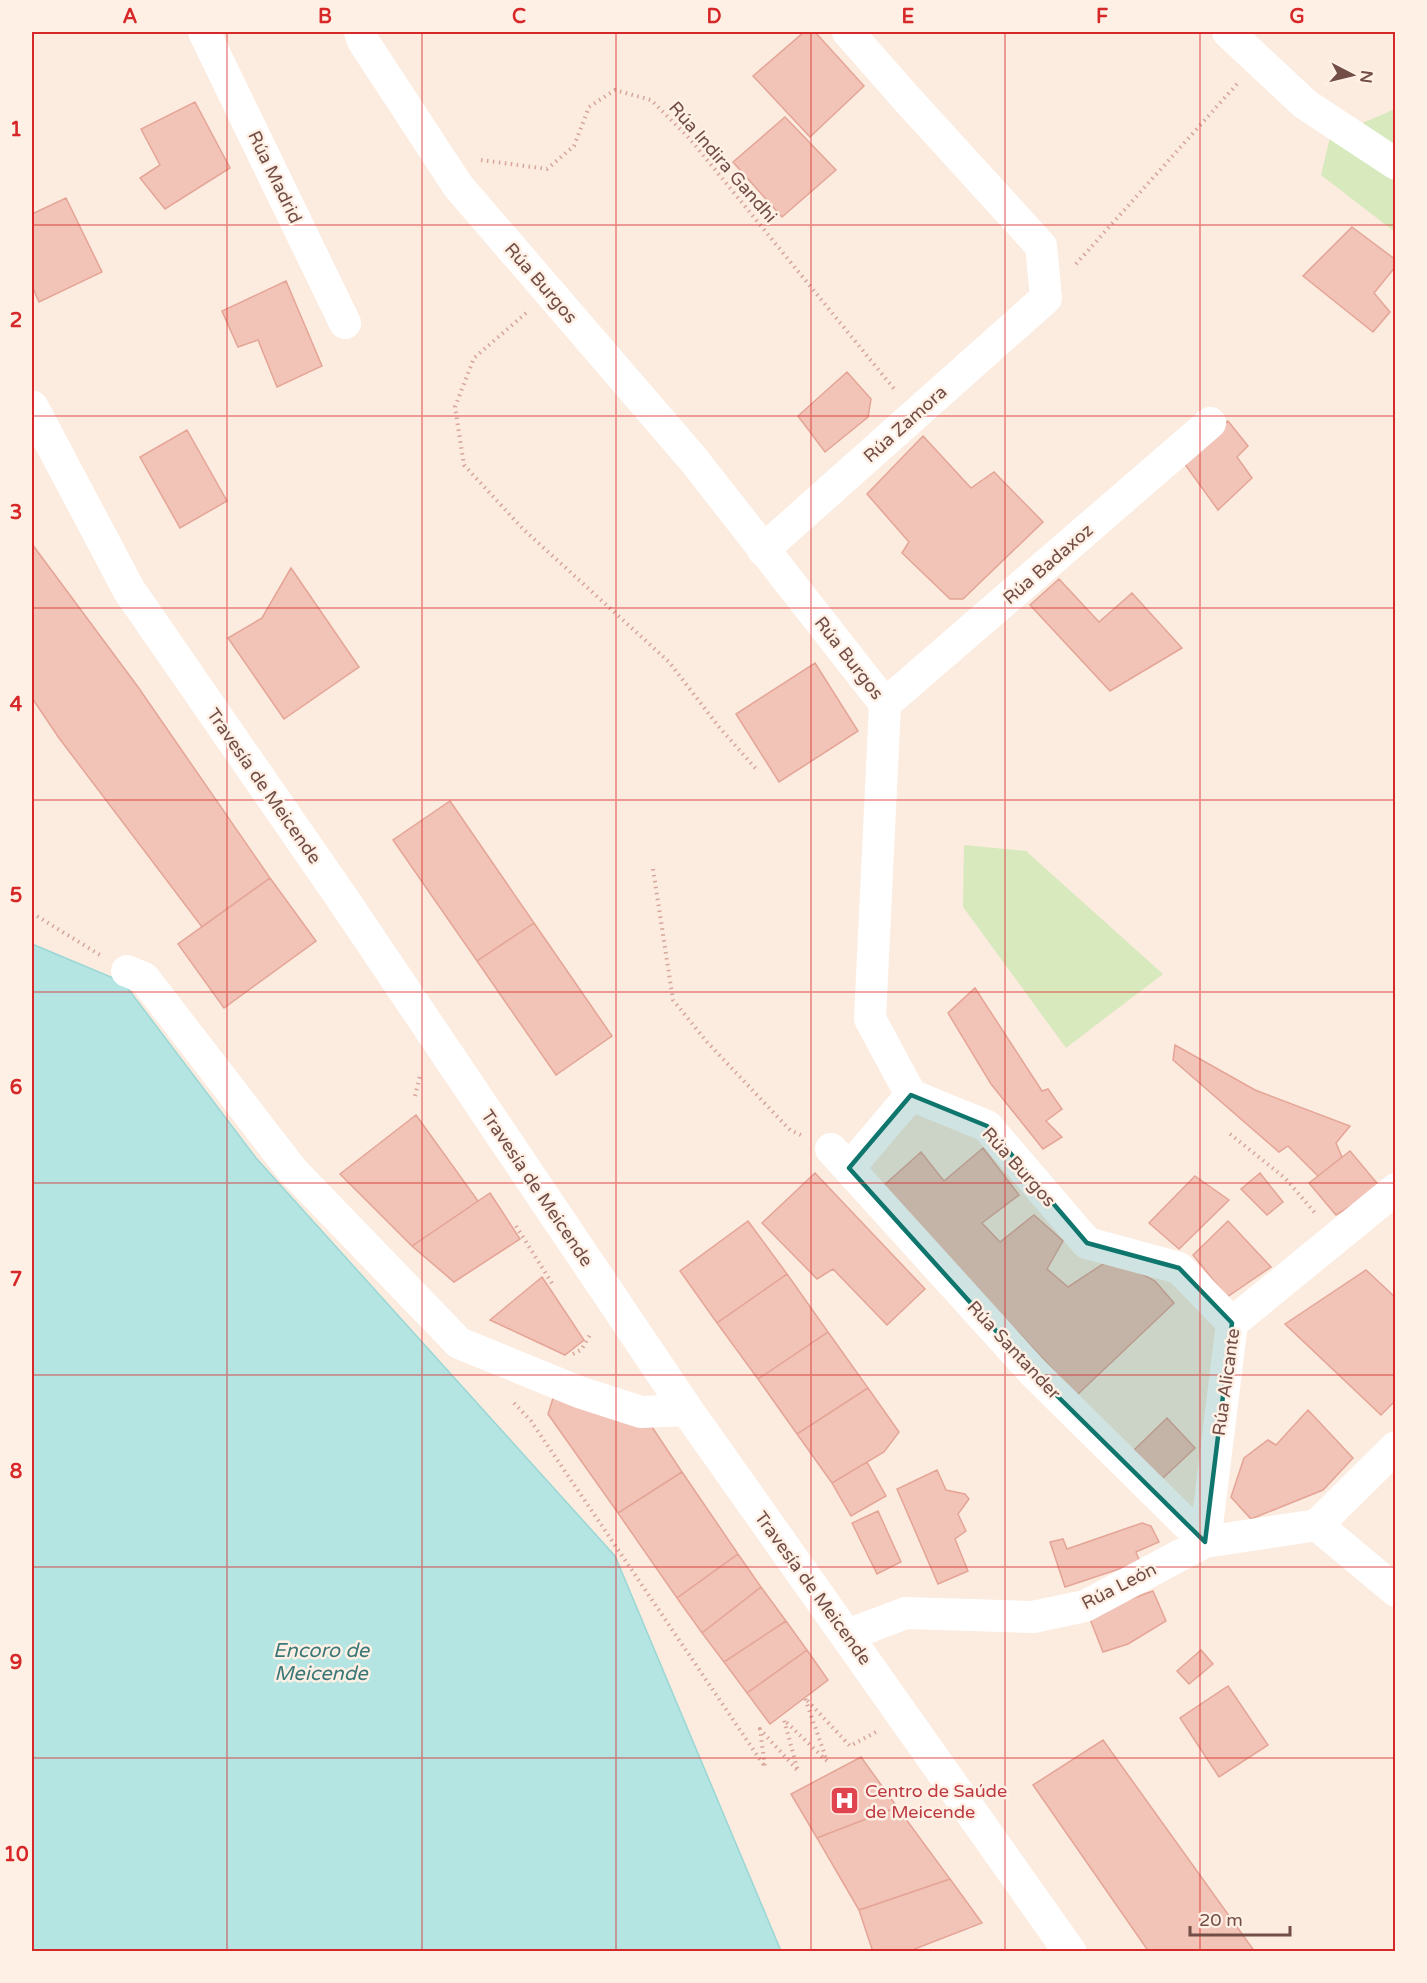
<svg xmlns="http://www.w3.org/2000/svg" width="1427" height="1983" font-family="'Varela Round',sans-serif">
  <rect width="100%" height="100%" fill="#fcebdf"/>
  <path fill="#d8e9be" d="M 1395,109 L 1395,232 L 1321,175 L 1330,137 Z
    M 964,845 L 1026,851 L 1163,974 L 1066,1048 L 963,907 Z"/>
  <path fill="#b4e5e3" stroke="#9ad7d4" stroke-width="1.5" d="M 32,944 L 123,982 L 256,1158 L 615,1556 L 781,1951 L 32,1951 Z"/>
  <path fill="#f2c3b7" stroke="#e4a597" stroke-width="1.5" d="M 804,32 L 815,32 L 864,86 L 810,137 L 753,76 Z
    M 195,102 L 230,168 L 165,209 L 140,178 L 160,165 L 141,129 Z
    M 785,117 L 836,170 L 782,217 L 733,162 Z
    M 66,198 L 102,272 L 39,302 L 32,286 L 32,214 Z
    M 1352,227 L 1396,260 L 1396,266 L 1374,293 L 1390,312 L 1373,332 L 1303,276 Z
    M 286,281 L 322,366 L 277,387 L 258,340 L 238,347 L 222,311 Z
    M 847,372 L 871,399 L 868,417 L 825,452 L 798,416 Z
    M 1228,421 L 1248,446 L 1237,457 L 1252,478 L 1218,510 L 1181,459 Z
    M 187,430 L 227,501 L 180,528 L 140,457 Z
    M 923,436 L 971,488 L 994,472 L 1043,522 L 963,599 L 950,599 L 902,553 L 909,542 L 867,494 Z
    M 32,544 L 138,687 L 270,878 L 202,927 L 59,738 L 32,698 Z
    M 291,568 L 359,667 L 284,719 L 228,638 L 262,618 Z
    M 1059,579 L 1099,622 L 1132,593 L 1182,648 L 1110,691 L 1030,605 Z
    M 815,663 L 858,731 L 779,782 L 736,714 Z
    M 450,801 L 534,923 L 477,961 L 393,840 Z
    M 270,878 L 316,941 L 224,1008 L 178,944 Z
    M 534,923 L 612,1036 L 556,1075 L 477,961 Z
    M 975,988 L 1042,1091 L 1048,1089 L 1062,1109 L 1046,1121 L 1062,1137 L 1043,1149 L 991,1084 L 948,1013 Z
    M 1175,1045 L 1255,1090 L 1350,1126 L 1336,1143 L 1342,1157 L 1318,1176 L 1288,1146 L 1279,1152 L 1173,1060 Z
    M 416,1115 L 478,1201 L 412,1246 L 340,1174 Z
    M 983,1148 L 1019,1195 L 982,1223 L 1000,1242 L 1034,1215 L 1063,1241 L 1047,1269 L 1068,1287 L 1112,1258 L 1155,1281 L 1174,1303 L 1077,1395 L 882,1187 L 921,1152 L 944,1181 Z
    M 1350,1151 L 1381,1188 L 1336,1215 L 1309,1183 Z
    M 815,1173 L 925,1289 L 887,1325 L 833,1269 L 817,1279 L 762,1223 Z
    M 1260,1173 L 1283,1202 L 1267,1215 L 1241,1189 Z
    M 1195,1176 L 1229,1200 L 1179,1249 L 1149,1223 Z
    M 490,1193 L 520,1239 L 454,1282 L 412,1246 Z
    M 748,1221 L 787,1274 L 717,1323 L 680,1271 Z
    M 1228,1221 L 1271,1267 L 1227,1297 L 1193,1255 Z
    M 1366,1270 L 1396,1298 L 1396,1400 L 1381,1415 L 1285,1324 Z
    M 787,1274 L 828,1332 L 758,1379 L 717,1323 Z
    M 542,1277 L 584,1340 L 565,1355 L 490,1320 Z
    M 828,1332 L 868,1388 L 797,1434 L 758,1379 Z
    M 868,1388 L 899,1432 L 884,1452 L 832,1483 L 797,1434 Z
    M 554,1395 L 652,1427 L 682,1472 L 618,1513 L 548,1414 Z
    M 1308,1410 L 1353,1458 L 1323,1490 L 1251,1519 L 1231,1497 L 1244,1458 L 1268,1440 L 1276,1445 Z
    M 1167,1418 L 1195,1448 L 1162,1479 L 1134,1450 Z
    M 867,1462 L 886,1496 L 851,1516 L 832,1483 Z
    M 937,1470 L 946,1490 L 965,1494 L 969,1499 L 958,1514 L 966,1531 L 955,1539 L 968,1571 L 938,1584 L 897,1489 Z
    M 682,1472 L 738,1554 L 677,1598 L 618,1513 Z
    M 878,1511 L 901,1562 L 877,1574 L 852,1523 Z
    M 1142,1523 L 1151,1526 L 1159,1542 L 1136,1552 L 1140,1562 L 1065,1587 L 1050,1542 L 1063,1539 L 1067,1549 Z
    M 738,1554 L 761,1587 L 702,1633 L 677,1598 Z
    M 761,1587 L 786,1621 L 724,1662 L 702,1633 Z
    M 1153,1591 L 1166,1621 L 1128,1644 L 1103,1652 L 1088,1614 Z
    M 786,1621 L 807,1650 L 747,1693 L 724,1662 Z
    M 807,1650 L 828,1680 L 770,1724 L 747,1693 Z
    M 1201,1650 L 1213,1664 L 1189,1684 L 1177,1671 Z
    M 1228,1686 L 1268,1745 L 1219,1777 L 1180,1718 Z
    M 1103,1740 L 1255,1952 L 1149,1952 L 1033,1785 Z
    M 861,1757 L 897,1807 L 817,1838 L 791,1794 Z
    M 897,1807 L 950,1879 L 859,1910 L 817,1838 Z
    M 950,1879 L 982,1923 L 907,1952 L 873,1952 L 859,1910 Z"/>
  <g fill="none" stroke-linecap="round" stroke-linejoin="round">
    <path stroke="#d6a69a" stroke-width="4" stroke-dasharray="1.5 4.5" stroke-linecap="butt" d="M 481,160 L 547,169 L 574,146 L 589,107 L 615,90 L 651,100 L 690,139 L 895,390
      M 1076,264 L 1237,84
      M 526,313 L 474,358 L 455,407 L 464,465 L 523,529 L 669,662 L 719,727 L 757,770
      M 653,869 L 673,1000 L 707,1042 L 790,1130 L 803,1136
      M 32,913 L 100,955
      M 415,1096 L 420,1076
      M 1230,1134 L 1285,1178 L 1316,1214
      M 516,1226 L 553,1285
      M 573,1354 L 581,1350 L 590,1335
      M 514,1403 L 531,1421 L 765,1767 L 760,1729 L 798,1771 L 784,1720 L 827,1761 L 805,1698 L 850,1746 L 876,1732"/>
    <path stroke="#fff" stroke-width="32" d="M 204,32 L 345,323
      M 360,32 L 363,41 L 458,186 L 693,459 L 885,704 L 870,1019 L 911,1095 L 987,1126 L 1087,1243 L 1179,1268 L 1232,1323
      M 1228,32 L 1305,104 L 1396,164
      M 763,550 L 1046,298 L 1041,246 L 907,99 L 848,32
      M 885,704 L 1210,423
      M 127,971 L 144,978 L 292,1170 L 459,1343 L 579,1392 L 641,1412 L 687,1410
      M 831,1149 L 1033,1372 L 1205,1542
      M 849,1168 L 911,1095
      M 1317,1525 L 1396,1447
      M 1205,1542 L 1232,1323 L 1396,1189
      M 847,1635 L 906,1613 L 1033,1617 L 1085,1606 L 1205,1542 L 1317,1525 L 1396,1591"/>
    <path stroke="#fff" stroke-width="33" d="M 32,407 L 129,590 L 342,898 L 687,1410 L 1070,1952"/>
  </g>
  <path fill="#0f766e" fill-opacity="0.2" stroke="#0f766e" stroke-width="4.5" stroke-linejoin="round" d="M 911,1095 L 987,1126 L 1087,1243 L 1179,1268 L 1232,1323 L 1205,1542 L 1033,1372 L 849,1168 Z"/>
  <path fill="none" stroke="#d62828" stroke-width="1.5" stroke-opacity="0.55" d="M 227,32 L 227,1952M 422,32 L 422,1952M 616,32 L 616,1952M 811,32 L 811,1952M 1005,32 L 1005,1952M 1200,32 L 1200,1952M 32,225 L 1396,225M 32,416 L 1396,416M 32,608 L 1396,608M 32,800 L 1396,800M 32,992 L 1396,992M 32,1183 L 1396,1183M 32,1375 L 1396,1375M 32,1567 L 1396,1567M 32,1758 L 1396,1758"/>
  <defs>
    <symbol id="hospital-square" viewBox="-11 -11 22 22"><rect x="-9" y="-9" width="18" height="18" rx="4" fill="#e0444e" stroke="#fff0e5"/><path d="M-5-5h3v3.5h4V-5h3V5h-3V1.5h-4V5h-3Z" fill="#fff"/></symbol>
  </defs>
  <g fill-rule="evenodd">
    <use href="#hospital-square" x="828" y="1784" width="33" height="33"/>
  </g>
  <g text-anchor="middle" stroke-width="5" stroke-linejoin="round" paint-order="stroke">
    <g font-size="18" fill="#724e47" stroke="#fff0e5">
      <text transform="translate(723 162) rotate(49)" y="6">Rúa Indira Gandhi</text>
      <text transform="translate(275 177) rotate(64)" y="6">Rúa Madrid</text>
      <text transform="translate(541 283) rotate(49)" y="6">Rúa Burgos</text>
      <text transform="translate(905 424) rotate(-42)" y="6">Rúa Zamora</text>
      <text transform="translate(1048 564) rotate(-41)" y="6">Rúa Badaxoz</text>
      <text transform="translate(849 658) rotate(52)" y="6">Rúa Burgos</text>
      <text transform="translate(264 786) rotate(55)" y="6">Travesía de Meicende</text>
      <text transform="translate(1019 1167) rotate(48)" y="6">Rúa Burgos</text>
      <text transform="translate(537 1188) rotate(56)" y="6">Travesía de Meicende</text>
      <text transform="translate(1014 1350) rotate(47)" y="6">Rúa Santander</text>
      <text transform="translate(1226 1382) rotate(-82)" y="6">Rúa Alicante</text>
      <text transform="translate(1119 1586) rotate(-27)" y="6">Rúa León</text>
      <text transform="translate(813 1588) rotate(54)" y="6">Travesía de Meicende</text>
    </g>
    <g font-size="18" fill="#be3a42" stroke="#fff0e5" text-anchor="start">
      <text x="865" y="1797">Centro de Saúde<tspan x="865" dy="21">de Meicende</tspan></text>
    </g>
    <g font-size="20" font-style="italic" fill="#3b7877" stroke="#fff0e5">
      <text x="321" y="1657">Encoro de<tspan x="321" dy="23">Meicende</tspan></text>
    </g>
  </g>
  <rect width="1427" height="1983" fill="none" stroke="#fff0e5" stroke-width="66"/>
  <g transform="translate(1352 75) rotate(97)" stroke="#fff0e5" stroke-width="4.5" paint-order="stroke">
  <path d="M0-4.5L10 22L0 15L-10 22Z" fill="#724e47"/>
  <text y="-9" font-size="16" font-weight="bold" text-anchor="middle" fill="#724e47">N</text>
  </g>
  <path d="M1190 1926v9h100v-9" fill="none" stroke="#724e47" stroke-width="3"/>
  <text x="1199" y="1926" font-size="18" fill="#724e47" stroke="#fff0e5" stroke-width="4.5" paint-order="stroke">20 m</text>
  <rect x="33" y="33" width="1361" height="1917" fill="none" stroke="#d62828" stroke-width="2"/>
  <g font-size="20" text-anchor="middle" font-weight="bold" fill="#d62828">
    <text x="130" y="23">A</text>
    <text x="325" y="23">B</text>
    <text x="519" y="23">C</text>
    <text x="714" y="23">D</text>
    <text x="908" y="23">E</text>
    <text x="1102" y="23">F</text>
    <text x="1297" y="23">G</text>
    <text x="16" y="136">1</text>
    <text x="16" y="327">2</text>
    <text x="16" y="519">3</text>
    <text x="16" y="711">4</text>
    <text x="16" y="902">5</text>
    <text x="16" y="1094">6</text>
    <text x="16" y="1286">7</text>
    <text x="16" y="1478">8</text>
    <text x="16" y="1669">9</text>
    <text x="16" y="1861">10</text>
  </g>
</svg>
